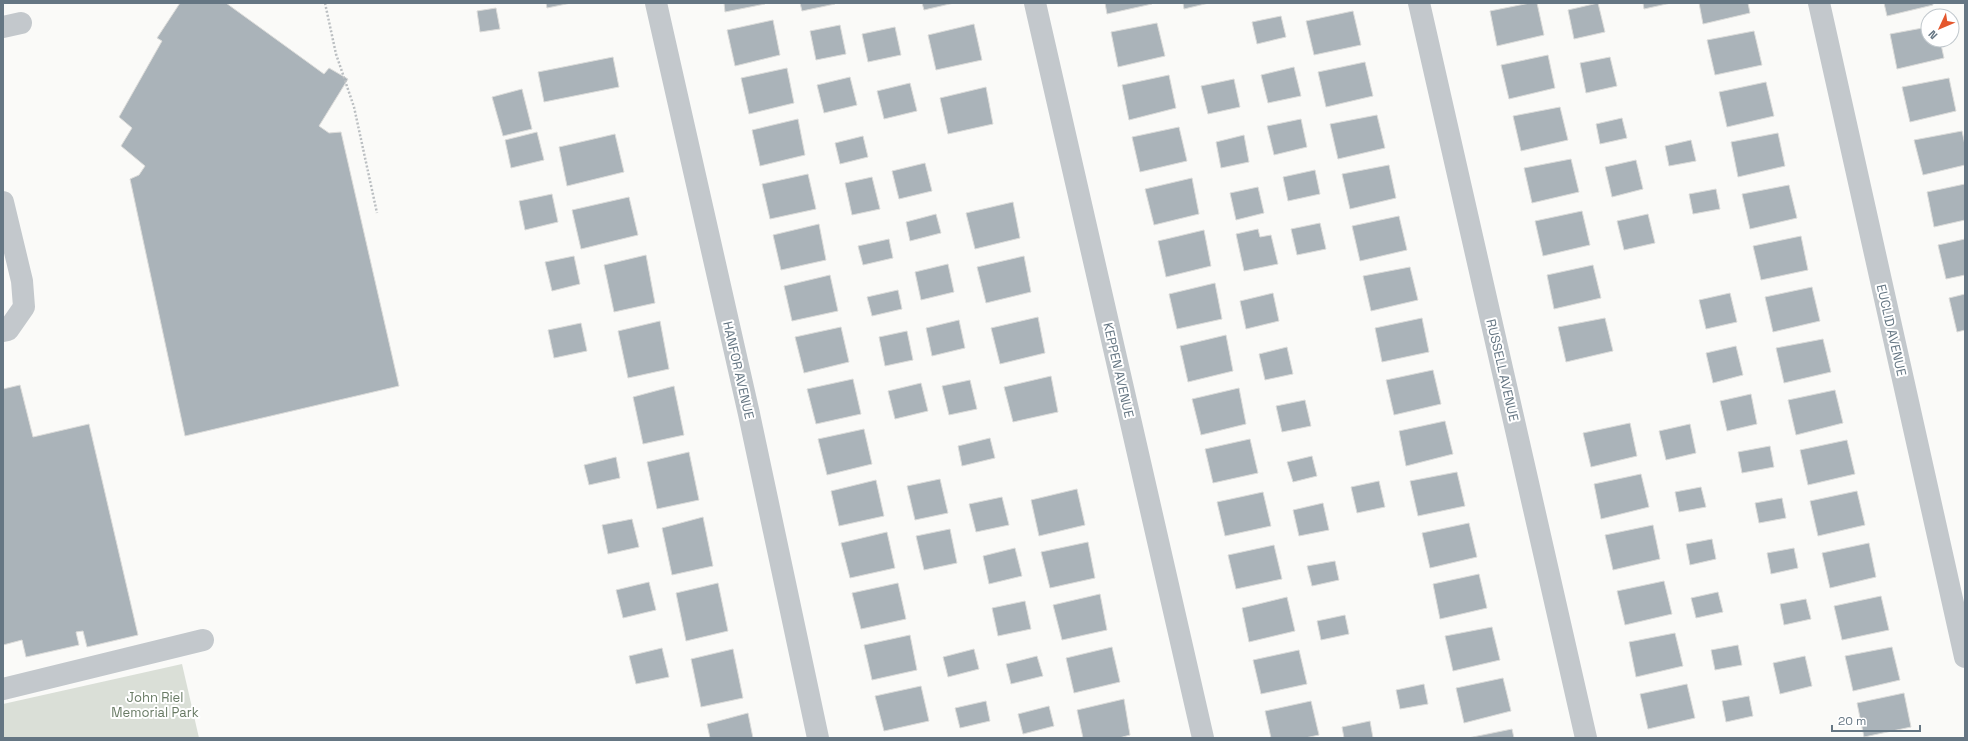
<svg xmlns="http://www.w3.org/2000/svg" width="1968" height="741" font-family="'Space Grotesk',sans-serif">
  <rect width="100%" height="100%" fill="#fafaf8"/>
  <path fill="#dadfd7" d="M 182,664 L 199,738 L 3,738 L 3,704 Z"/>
  <path fill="#aab3b9" stroke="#dcdcda" d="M 180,3 L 226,3 L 324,74 L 329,68 L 348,79 L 319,126 L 329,133 L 341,132 L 399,386 L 185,436 L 130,179 L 139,175 L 145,166 L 121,146 L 132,128 L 119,117 L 162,41 L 157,38 Z
    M 546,3 L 571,3 L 547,8 Z
    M 724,3 L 765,3 L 765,4 L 725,12 Z
    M 800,3 L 835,3 L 835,4 L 802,11 Z
    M 922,3 L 954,3 L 924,10 Z
    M 1105,3 L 1152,3 L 1152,4 L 1107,14 Z
    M 1183,3 L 1209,3 L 1184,9 Z
    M 1530,3 L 1537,3 L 1544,35 L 1497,46 L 1490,11 Z
    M 1598,3 L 1605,32 L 1574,39 L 1568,10 Z
    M 1643,3 L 1671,3 L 1644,9 Z
    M 1699,3 L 1748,3 L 1750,13 L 1703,24 Z
    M 1884,3 L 1933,3 L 1933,5 L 1887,16 Z
    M 496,8 L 500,29 L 480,32 L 477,11 Z
    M 1353,11 L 1361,45 L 1314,55 L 1306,21 Z
    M 1281,16 L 1286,37 L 1257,44 L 1252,22 Z
    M 773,20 L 780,55 L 735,66 L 727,30 Z
    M 1157,23 L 1165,56 L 1118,67 L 1111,32 Z
    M 974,24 L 982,60 L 936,70 L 928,35 Z
    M 840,25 L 846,54 L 816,60 L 810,31 Z
    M 895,27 L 901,55 L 868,62 L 862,34 Z
    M 1928,27 L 1928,40 L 1940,40 L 1944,58 L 1897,69 L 1890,34 Z
    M 1754,31 L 1762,65 L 1715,75 L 1707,40 Z
    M 1548,55 L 1555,88 L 1509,99 L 1501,65 Z
    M 613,57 L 619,87 L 544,102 L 538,72 Z
    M 1610,57 L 1617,86 L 1586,93 L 1580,63 Z
    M 1365,62 L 1373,96 L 1326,107 L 1318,72 Z
    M 1294,67 L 1301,96 L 1268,103 L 1261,75 Z
    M 787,68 L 794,103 L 749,114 L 741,78 Z
    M 1169,75 L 1176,108 L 1129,120 L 1122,85 Z
    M 850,77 L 857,105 L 824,113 L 817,85 Z
    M 1949,78 L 1956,111 L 1910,122 L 1902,87 Z
    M 1234,79 L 1240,107 L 1208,114 L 1201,86 Z
    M 1766,82 L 1774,116 L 1727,127 L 1719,92 Z
    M 910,83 L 917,111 L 884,119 L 877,91 Z
    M 986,87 L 993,124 L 948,134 L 940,98 Z
    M 522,89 L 532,129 L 503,136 L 492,97 Z
    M 1560,107 L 1568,140 L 1521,151 L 1513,116 Z
    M 1377,115 L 1385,148 L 1338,159 L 1330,124 Z
    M 1622,118 L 1627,138 L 1600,144 L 1596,124 Z
    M 798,119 L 805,155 L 760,166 L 752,130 Z
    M 1301,119 L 1307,147 L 1274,155 L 1267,126 Z
    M 1179,127 L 1187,161 L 1140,172 L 1132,137 Z
    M 1962,131 L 1965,145 L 1965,165 L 1923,175 L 1914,140 Z
    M 537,132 L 544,160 L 511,168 L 505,140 Z
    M 1778,133 L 1785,166 L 1738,177 L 1731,142 Z
    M 615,134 L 624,172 L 567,186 L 559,147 Z
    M 1244,135 L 1249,162 L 1221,168 L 1216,142 Z
    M 863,136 L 868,157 L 840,164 L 835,143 Z
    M 1691,140 L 1696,161 L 1669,166 L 1665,146 Z
    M 1571,159 L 1579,192 L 1532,203 L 1524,168 Z
    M 1636,160 L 1643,189 L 1612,197 L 1605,167 Z
    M 925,163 L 932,191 L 899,199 L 892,171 Z
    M 1389,165 L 1396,198 L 1350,209 L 1342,174 Z
    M 1315,170 L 1320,194 L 1288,201 L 1283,177 Z
    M 808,174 L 816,209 L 770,219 L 762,184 Z
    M 872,177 L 880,209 L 852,215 L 845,183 Z
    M 1192,178 L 1199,214 L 1154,225 L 1145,189 Z
    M 1965,184 L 1965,220 L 1934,227 L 1927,192 Z
    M 1789,185 L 1797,218 L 1750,229 L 1742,194 Z
    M 1258,187 L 1264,213 L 1236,220 L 1230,193 Z
    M 1716,189 L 1720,209 L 1693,214 L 1689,194 Z
    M 552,194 L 558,222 L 525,230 L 519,201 Z
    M 629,197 L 638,235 L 581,249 L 572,210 Z
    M 1013,202 L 1020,238 L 975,249 L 966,213 Z
    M 1582,211 L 1590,245 L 1543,256 L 1535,221 Z
    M 936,214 L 941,233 L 910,241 L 906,222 Z
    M 1648,214 L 1655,243 L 1624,250 L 1617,221 Z
    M 1399,216 L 1407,250 L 1360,261 L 1352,226 Z
    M 1320,223 L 1326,249 L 1297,255 L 1291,229 Z
    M 819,224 L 826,260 L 781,270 L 773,235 Z
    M 1258,229 L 1260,237 L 1271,235 L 1278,264 L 1244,271 L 1236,234 Z
    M 1204,230 L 1211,266 L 1166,277 L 1158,241 Z
    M 1801,236 L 1808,270 L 1761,280 L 1753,246 Z
    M 889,239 L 893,258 L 863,265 L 858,246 Z
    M 1965,239 L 1965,275 L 1946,279 L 1938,245 Z
    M 646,255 L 655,303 L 614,312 L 604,265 Z
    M 574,256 L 580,284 L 552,291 L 545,262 Z
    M 1024,256 L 1031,292 L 986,303 L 977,267 Z
    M 948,264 L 954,292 L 921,300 L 915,272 Z
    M 1593,265 L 1601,298 L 1554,309 L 1547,275 Z
    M 1410,267 L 1418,300 L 1371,311 L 1363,276 Z
    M 830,275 L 838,311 L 792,321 L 784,286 Z
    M 1215,283 L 1222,319 L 1177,329 L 1169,294 Z
    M 1812,287 L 1820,321 L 1773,332 L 1765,297 Z
    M 898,290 L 902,309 L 872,316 L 867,297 Z
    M 1273,293 L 1279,321 L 1246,329 L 1240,301 Z
    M 1730,293 L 1737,322 L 1706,329 L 1699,300 Z
    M 1965,294 L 1965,330 L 1957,332 L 1949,298 Z
    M 1038,317 L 1045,353 L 1000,364 L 991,328 Z
    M 1422,318 L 1429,352 L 1382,362 L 1375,328 Z
    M 1605,318 L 1613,351 L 1566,362 L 1558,327 Z
    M 959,320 L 965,348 L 932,356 L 926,328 Z
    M 660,321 L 669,369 L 628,378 L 618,331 Z
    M 581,323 L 587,351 L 554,358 L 548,330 Z
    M 841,327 L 849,362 L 804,373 L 795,337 Z
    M 907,331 L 913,360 L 885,366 L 879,337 Z
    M 1226,335 L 1233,371 L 1188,382 L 1180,346 Z
    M 1823,339 L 1831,372 L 1784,383 L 1776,348 Z
    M 1736,346 L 1743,375 L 1713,383 L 1706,353 Z
    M 1287,347 L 1293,374 L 1265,380 L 1259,354 Z
    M 1433,370 L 1441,404 L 1394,415 L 1386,380 Z
    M 1051,376 L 1058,412 L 1013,422 L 1004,387 Z
    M 853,379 L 861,414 L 816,424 L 807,389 Z
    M 970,380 L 977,409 L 949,415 L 942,386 Z
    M 921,383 L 928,411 L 895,419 L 888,391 Z
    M 20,385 L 33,437 L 89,424 L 138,635 L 87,647 L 83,631 L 76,632 L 79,645 L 26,657 L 22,640 L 3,645 L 3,389 Z
    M 674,386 L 684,435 L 643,444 L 633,397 Z
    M 1239,388 L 1246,424 L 1201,435 L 1192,399 Z
    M 1835,390 L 1843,423 L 1796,435 L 1788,400 Z
    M 1751,394 L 1757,424 L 1727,431 L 1720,401 Z
    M 1305,400 L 1311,426 L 1282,432 L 1276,406 Z
    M 1445,421 L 1453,454 L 1406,466 L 1399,431 Z
    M 1630,423 L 1637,456 L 1591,467 L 1583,433 Z
    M 1690,424 L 1696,453 L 1666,460 L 1659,431 Z
    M 864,429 L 872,464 L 827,475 L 818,439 Z
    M 990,438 L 995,458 L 962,466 L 958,446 Z
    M 1250,439 L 1258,473 L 1213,483 L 1205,449 Z
    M 1847,440 L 1855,474 L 1808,485 L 1800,450 Z
    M 1770,446 L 1774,467 L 1742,473 L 1738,452 Z
    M 689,452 L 699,500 L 657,509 L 647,462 Z
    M 1312,456 L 1317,476 L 1293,482 L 1287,462 Z
    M 616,457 L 620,478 L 589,485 L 584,465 Z
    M 1457,472 L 1465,506 L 1418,516 L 1410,481 Z
    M 1641,474 L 1649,507 L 1601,519 L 1594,484 Z
    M 940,479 L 948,513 L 915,520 L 907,486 Z
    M 876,480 L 884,516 L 839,526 L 831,491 Z
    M 1379,481 L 1385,507 L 1357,513 L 1351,487 Z
    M 1701,487 L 1706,507 L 1679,512 L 1675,492 Z
    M 1077,489 L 1085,525 L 1039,536 L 1031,500 Z
    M 1857,491 L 1865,525 L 1818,536 L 1810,501 Z
    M 1263,492 L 1271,526 L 1225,536 L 1217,502 Z
    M 1002,497 L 1009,525 L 976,532 L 969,504 Z
    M 1782,498 L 1786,518 L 1759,523 L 1755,503 Z
    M 1323,503 L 1329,530 L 1299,536 L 1293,510 Z
    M 703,517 L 713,566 L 672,575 L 662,528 Z
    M 632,519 L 639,547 L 608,554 L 602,525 Z
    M 1469,523 L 1477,557 L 1430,568 L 1422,533 Z
    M 1653,525 L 1660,559 L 1613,570 L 1605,535 Z
    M 950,529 L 957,563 L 924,570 L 916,536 Z
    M 887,532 L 895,568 L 850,578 L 841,543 Z
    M 1712,539 L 1716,559 L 1690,565 L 1686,544 Z
    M 1088,542 L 1095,578 L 1050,588 L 1041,552 Z
    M 1869,543 L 1876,577 L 1830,588 L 1822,553 Z
    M 1274,545 L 1282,579 L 1236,589 L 1228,555 Z
    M 1015,548 L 1022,576 L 989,584 L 983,556 Z
    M 1794,548 L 1798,568 L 1771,574 L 1767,553 Z
    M 1335,561 L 1339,580 L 1312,586 L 1307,566 Z
    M 1479,574 L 1487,608 L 1440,619 L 1433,584 Z
    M 1664,581 L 1672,614 L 1625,625 L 1617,591 Z
    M 649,582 L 656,610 L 623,618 L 616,590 Z
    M 718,583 L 728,631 L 686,641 L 676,593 Z
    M 898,583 L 906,619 L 861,629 L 852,593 Z
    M 1718,592 L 1723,612 L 1696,618 L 1691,598 Z
    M 1100,594 L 1107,630 L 1062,640 L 1053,605 Z
    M 1881,596 L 1889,630 L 1842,640 L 1834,606 Z
    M 1287,597 L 1295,631 L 1249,642 L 1242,608 Z
    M 1806,599 L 1811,619 L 1784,625 L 1780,604 Z
    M 1025,601 L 1031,629 L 998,636 L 992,608 Z
    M 1345,615 L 1349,634 L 1321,640 L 1317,621 Z
    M 1492,627 L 1500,660 L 1453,671 L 1445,636 Z
    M 1675,633 L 1683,666 L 1636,677 L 1629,642 Z
    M 910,635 L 917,670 L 872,680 L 864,645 Z
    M 1738,645 L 1742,665 L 1715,670 L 1711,650 Z
    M 1112,647 L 1120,682 L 1074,693 L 1066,658 Z
    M 1892,647 L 1900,680 L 1853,691 L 1845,656 Z
    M 662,648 L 669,677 L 636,684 L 629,656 Z
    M 733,649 L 743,698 L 701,707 L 691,659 Z
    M 974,649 L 979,669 L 948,677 L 943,657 Z
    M 1299,650 L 1307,684 L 1261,694 L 1253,660 Z
    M 1037,656 L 1043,676 L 1011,684 L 1006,664 Z
    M 1805,656 L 1812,686 L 1780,694 L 1773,663 Z
    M 1503,678 L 1511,711 L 1464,723 L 1456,688 Z
    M 1424,684 L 1428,704 L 1400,709 L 1396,690 Z
    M 1687,684 L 1695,718 L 1648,729 L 1640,694 Z
    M 921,686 L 929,721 L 884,731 L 875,696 Z
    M 1904,693 L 1911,727 L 1864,737 L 1857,703 Z
    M 1749,696 L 1753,716 L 1726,722 L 1722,701 Z
    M 1124,699 L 1130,735 L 1119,738 L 1083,738 L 1077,710 Z
    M 986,701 L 990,721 L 960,728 L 955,708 Z
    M 1311,701 L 1319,735 L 1305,738 L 1271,738 L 1265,711 Z
    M 1049,706 L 1054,726 L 1023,734 L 1018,714 Z
    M 748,713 L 753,738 L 710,738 L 707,724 Z
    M 1370,721 L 1373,738 L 1344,738 L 1342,727 Z
    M 1512,729 L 1514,738 L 1468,738 Z"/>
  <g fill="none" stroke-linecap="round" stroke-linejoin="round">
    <path stroke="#bbbfc2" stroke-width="2.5" stroke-dasharray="2 2" stroke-linecap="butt" d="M 325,3 L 336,54 L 354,107 L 377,213"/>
    <path stroke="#c3c8cc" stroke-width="22" d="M 656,3 L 749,414 L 818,738
      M 1035,3 L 1203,738
      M 1419,3 L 1586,738
      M 1819,3 L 1965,657
      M 3,27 L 21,23
      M 3,202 L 22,281 L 24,307 L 8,330 L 3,331
      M 3,689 L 203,640"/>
  </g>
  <g text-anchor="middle" stroke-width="4" stroke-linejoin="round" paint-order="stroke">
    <g font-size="13" fill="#657683" stroke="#fff">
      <text transform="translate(1892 330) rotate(77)" y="5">EUCLID AVENUE</text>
      <text transform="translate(739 370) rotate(77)" y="5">HANFOR AVENUE</text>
      <text transform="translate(1119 370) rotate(77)" y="5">KEPPEN AVENUE</text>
      <text transform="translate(1503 370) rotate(77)" y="5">RUSSELL AVENUE</text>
    </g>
    <g font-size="13" fill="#687a64" stroke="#fff">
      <text x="155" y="702">John Riel<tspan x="155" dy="15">Memorial Park</tspan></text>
    </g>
  </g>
  <rect width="1968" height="741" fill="none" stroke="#657683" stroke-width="8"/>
  <g transform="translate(1940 28) rotate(226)"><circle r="19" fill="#ffffff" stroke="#c1c8cd"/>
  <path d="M0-3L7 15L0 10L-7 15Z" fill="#e4572e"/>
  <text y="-6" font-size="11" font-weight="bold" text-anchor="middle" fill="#657683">N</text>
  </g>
  <path d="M1832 725v6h88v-6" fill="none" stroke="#657683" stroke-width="2"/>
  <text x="1838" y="725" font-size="12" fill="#657683" stroke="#ffffff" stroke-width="3" paint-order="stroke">20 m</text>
</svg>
